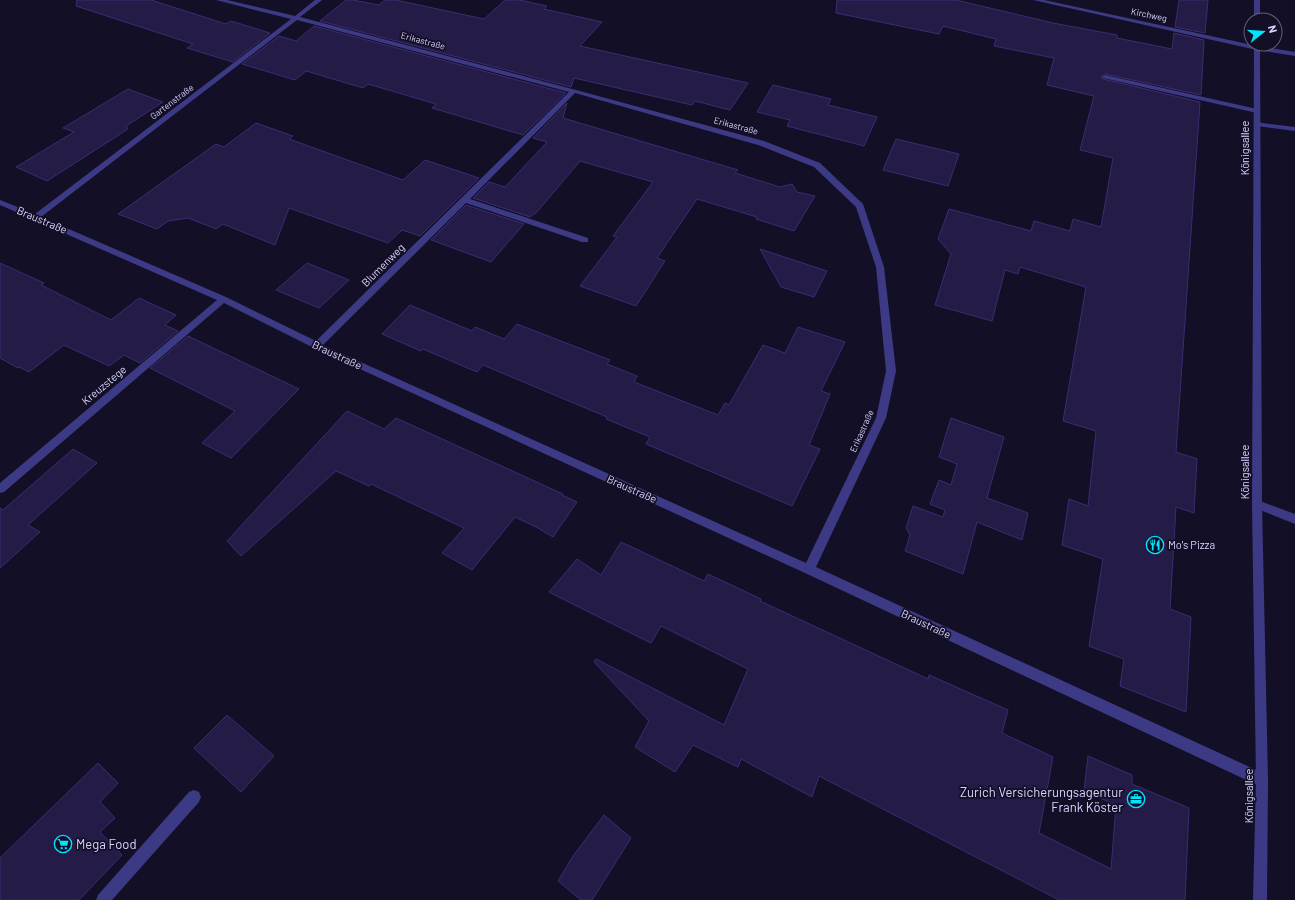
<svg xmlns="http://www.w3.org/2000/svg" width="1295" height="900" font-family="Barlow,sans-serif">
  <rect width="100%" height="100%" fill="#130f26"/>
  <path fill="#241b47" stroke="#3b2d73" d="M 77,0 L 151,0 L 226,24 L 231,21 L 270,33 L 233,62 L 187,48 L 193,44 L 76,6 Z
    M 346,0 L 353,0 L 379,5 L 385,0 L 396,0 L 484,19 L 505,0 L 520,0 L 547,6 L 544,9 L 602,22 L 580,46 L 748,83 L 730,110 L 695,101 L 692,105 L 574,78 L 571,87 L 320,21 Z
    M 837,0 L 956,0 L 1053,23 L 1117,35 L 1117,38 L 1172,49 L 1174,33 L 1204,40 L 1201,95 L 1105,74 L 1101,77 L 1103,79 L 1200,102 L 1176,452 L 1197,459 L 1194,513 L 1176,507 L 1170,609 L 1191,617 L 1186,712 L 1120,686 L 1124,659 L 1089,646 L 1103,559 L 1062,545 L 1069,499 L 1088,506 L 1096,431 L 1063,421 L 1086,287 L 1020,267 L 1018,274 L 1005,270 L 992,321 L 935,305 L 951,254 L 938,239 L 949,209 L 1031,231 L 1034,221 L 1070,231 L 1073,219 L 1101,227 L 1113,158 L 1080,150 L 1094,96 L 1047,85 L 1054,58 L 994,46 L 996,39 L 943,26 L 939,34 L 836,13 Z
    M 1179,0 L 1208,0 L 1205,33 L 1175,27 Z
    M 314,26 L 566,93 L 523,135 L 432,108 L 436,104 L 368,84 L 363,88 L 306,71 L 295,80 L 242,64 L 279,36 L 296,41 Z
    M 773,85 L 831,99 L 828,105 L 877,117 L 864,146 L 787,126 L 790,120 L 757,112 Z
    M 128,89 L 163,102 L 126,126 L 128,129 L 47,181 L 16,167 L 74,132 L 63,128 Z
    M 567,103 L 563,118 L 738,170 L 735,173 L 780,187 L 792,184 L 797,192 L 815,196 L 794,231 L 756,219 L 757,217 L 697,199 L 657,258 L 665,261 L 636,306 L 580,286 L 617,237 L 613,236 L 653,182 L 580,161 L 537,212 L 530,217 L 473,198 L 489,182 L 505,187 L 547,142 L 533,138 Z
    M 256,123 L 293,136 L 289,139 L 403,180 L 425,160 L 479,178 L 420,236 L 402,230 L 388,243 L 289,208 L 275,245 L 223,224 L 216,229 L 188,218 L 168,221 L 157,229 L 118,214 L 216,144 L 224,147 Z
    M 896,139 L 959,154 L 948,186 L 883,170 Z
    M 466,205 L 524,224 L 491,262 L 431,240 Z
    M 760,249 L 827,271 L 814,297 L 781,287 Z
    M 0,263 L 44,283 L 41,285 L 111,320 L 139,298 L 176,315 L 165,325 L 178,331 L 140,363 L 124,355 L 109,366 L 64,345 L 29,372 L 19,367 L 18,368 L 0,358 Z
    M 307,263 L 349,280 L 319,308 L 276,290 Z
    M 410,305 L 472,331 L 475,327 L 504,339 L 517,324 L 610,360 L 607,364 L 637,376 L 634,382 L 718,415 L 725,403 L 729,405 L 763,345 L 785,353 L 798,327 L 845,342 L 821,391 L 830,394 L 809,445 L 820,449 L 792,506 L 646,444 L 650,437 L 606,419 L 607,417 L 483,365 L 477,372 L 423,349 L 421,351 L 382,334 Z
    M 188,336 L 299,389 L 231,458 L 202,443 L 235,411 L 150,368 Z
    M 347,411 L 384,429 L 396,418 L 563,494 L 562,495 L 577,502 L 553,537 L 536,527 L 515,517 L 472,570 L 442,553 L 464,528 L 371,484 L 369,486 L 336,471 L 241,556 L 227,541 Z
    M 951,418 L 1004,437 L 987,498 L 1028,513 L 1022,540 L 977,522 L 963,574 L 905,551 L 910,535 L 906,528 L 913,506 L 943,517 L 945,510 L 930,504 L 939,480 L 951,485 L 957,464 L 939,457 Z
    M 73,449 L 97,463 L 28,525 L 40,532 L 0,568 L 0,508 L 3,510 Z
    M 621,542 L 704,581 L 708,574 L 761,599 L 760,601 L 928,679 L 929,675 L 1008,710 L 1002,733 L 1053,757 L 1039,833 L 1111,869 L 1116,805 L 1084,791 L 1088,756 L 1132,775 L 1132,784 L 1189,808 L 1185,900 L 1059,900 L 819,776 L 812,797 L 741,759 L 738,767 L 693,745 L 675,772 L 635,747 L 649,721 L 594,662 L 596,659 L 724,725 L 748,669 L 661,626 L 651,643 L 549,592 L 577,559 L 601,575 Z
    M 227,715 L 274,756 L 241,792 L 194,748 Z
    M 98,763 L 118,783 L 100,802 L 115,818 L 100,832 L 122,855 L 79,900 L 0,900 L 0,858 Z
    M 604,815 L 631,838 L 592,900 L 581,900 L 558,881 L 573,856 Z"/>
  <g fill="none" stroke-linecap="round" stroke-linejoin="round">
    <path fill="#3d3a85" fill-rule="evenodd" d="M 1105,75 L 1257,109 L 1260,111 L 1257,113 L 1103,78 L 1102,77 Z
      M 194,790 L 199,792 L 201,797 L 199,802 L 112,900 L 96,900 L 98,895 L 189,792 Z"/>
    <path fill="#3d3a85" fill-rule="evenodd" d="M 216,0 L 227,0 L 295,16 L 315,0 L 322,0 L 300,17 L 576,90 L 764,141 L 820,163 L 863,204 L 884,267 L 896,371 L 886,418 L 816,567 L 1267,775 L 1268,780 L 1267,785 L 1262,786 L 1257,785 L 805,573 L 314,348 L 224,303 L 4,492 L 0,493 L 0,483 L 217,300 L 0,205 L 0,200 L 35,214 L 291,19 ZM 297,20 L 569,92 L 316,341 L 226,297 L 41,217 ZM 575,93 L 758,145 L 814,167 L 856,207 L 876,267 L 886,371 L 876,418 L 806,563 L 323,345 L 466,203 L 582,242 L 588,242 L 588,238 L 470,199 Z
      M 1033,0 L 1044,0 L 1257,46 L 1295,52 L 1295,56 L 1257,50 Z
      M 1254,122 L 1295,127 L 1295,131 L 1257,126 L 1254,126 Z
      M 1257,500 L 1295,514 L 1295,524 L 1253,507 L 1252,504 L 1253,501 Z"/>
    <path fill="#3d3a85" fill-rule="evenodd" d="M 1254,0 L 1260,0 L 1260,20 L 1254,20 Z
      M 1254,44 L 1260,44 L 1262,504 L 1268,780 L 1267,900 L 1253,900 L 1256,780 L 1252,504 Z"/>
  </g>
  <defs>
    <symbol id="restaurant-ring" viewBox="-11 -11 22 22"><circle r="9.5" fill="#130f26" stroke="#00e5ff" stroke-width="1.5"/><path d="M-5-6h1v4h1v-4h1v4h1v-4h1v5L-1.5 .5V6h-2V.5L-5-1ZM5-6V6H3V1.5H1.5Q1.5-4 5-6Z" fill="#00e5ff"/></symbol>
    <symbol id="office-ring" viewBox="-11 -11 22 22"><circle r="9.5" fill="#130f26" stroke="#00e5ff" stroke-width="1.5"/><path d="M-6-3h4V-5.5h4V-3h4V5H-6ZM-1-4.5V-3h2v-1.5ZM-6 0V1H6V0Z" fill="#00e5ff"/></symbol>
    <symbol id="supermarket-ring" viewBox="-11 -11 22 22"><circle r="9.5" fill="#130f26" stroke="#00e5ff" stroke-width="1.5"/><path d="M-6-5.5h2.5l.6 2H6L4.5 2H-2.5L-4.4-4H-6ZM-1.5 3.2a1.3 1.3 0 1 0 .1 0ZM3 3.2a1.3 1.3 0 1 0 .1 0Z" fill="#00e5ff"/></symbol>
  </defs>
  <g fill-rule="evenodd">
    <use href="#restaurant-ring" x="1145" y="535" width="20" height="20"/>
    <use href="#office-ring" x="1126" y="789" width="20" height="20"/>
    <use href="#supermarket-ring" x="53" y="834" width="20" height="20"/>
  </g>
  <g text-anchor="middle" stroke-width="3.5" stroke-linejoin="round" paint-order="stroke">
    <g font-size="9" fill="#d9d4ff" stroke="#130f26">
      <text transform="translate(1149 15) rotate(12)" y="3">Kirchweg</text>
      <text transform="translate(423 41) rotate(15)" y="3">Erikastraße</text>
      <text transform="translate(172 102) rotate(-37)" y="3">Gartenstraße</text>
      <text transform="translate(736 126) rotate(15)" y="3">Erikastraße</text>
      <text transform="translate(862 431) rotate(-66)" y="3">Erikastraße</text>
    </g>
    <g font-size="11" fill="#d9d4ff" stroke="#130f26">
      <text transform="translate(1245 148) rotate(-90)" y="4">Königsallee</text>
      <text transform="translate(42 220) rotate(23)" y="4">Braustraße</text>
      <text transform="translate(383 265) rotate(-45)" y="4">Blumenweg</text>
      <text transform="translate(337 355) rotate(25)" y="4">Braustraße</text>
      <text transform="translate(104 385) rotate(-40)" y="4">Kreuzstege</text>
      <text transform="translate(1245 472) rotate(-90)" y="4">Königsallee</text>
      <text transform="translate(632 489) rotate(24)" y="4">Braustraße</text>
      <text transform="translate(926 624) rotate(25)" y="4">Braustraße</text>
      <text transform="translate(1249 796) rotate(-90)" y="4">Königsallee</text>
    </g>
    <g font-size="11" fill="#d9d4ff" stroke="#130f26" text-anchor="start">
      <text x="1168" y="549">Mo's Pizza</text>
    </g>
    <g font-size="13" fill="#d9d4ff" stroke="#130f26" text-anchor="end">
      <text x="1123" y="797">Zurich Versicherungsagentur<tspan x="1123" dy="15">Frank Köster</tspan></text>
      <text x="76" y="849" text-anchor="start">Mega Food</text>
    </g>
  </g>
  <g transform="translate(1263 32) rotate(73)"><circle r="19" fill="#130f26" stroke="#625e7d"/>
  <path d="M0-3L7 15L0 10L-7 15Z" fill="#00e5ff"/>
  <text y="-6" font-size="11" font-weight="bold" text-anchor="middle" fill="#d9d4ff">N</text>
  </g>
</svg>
